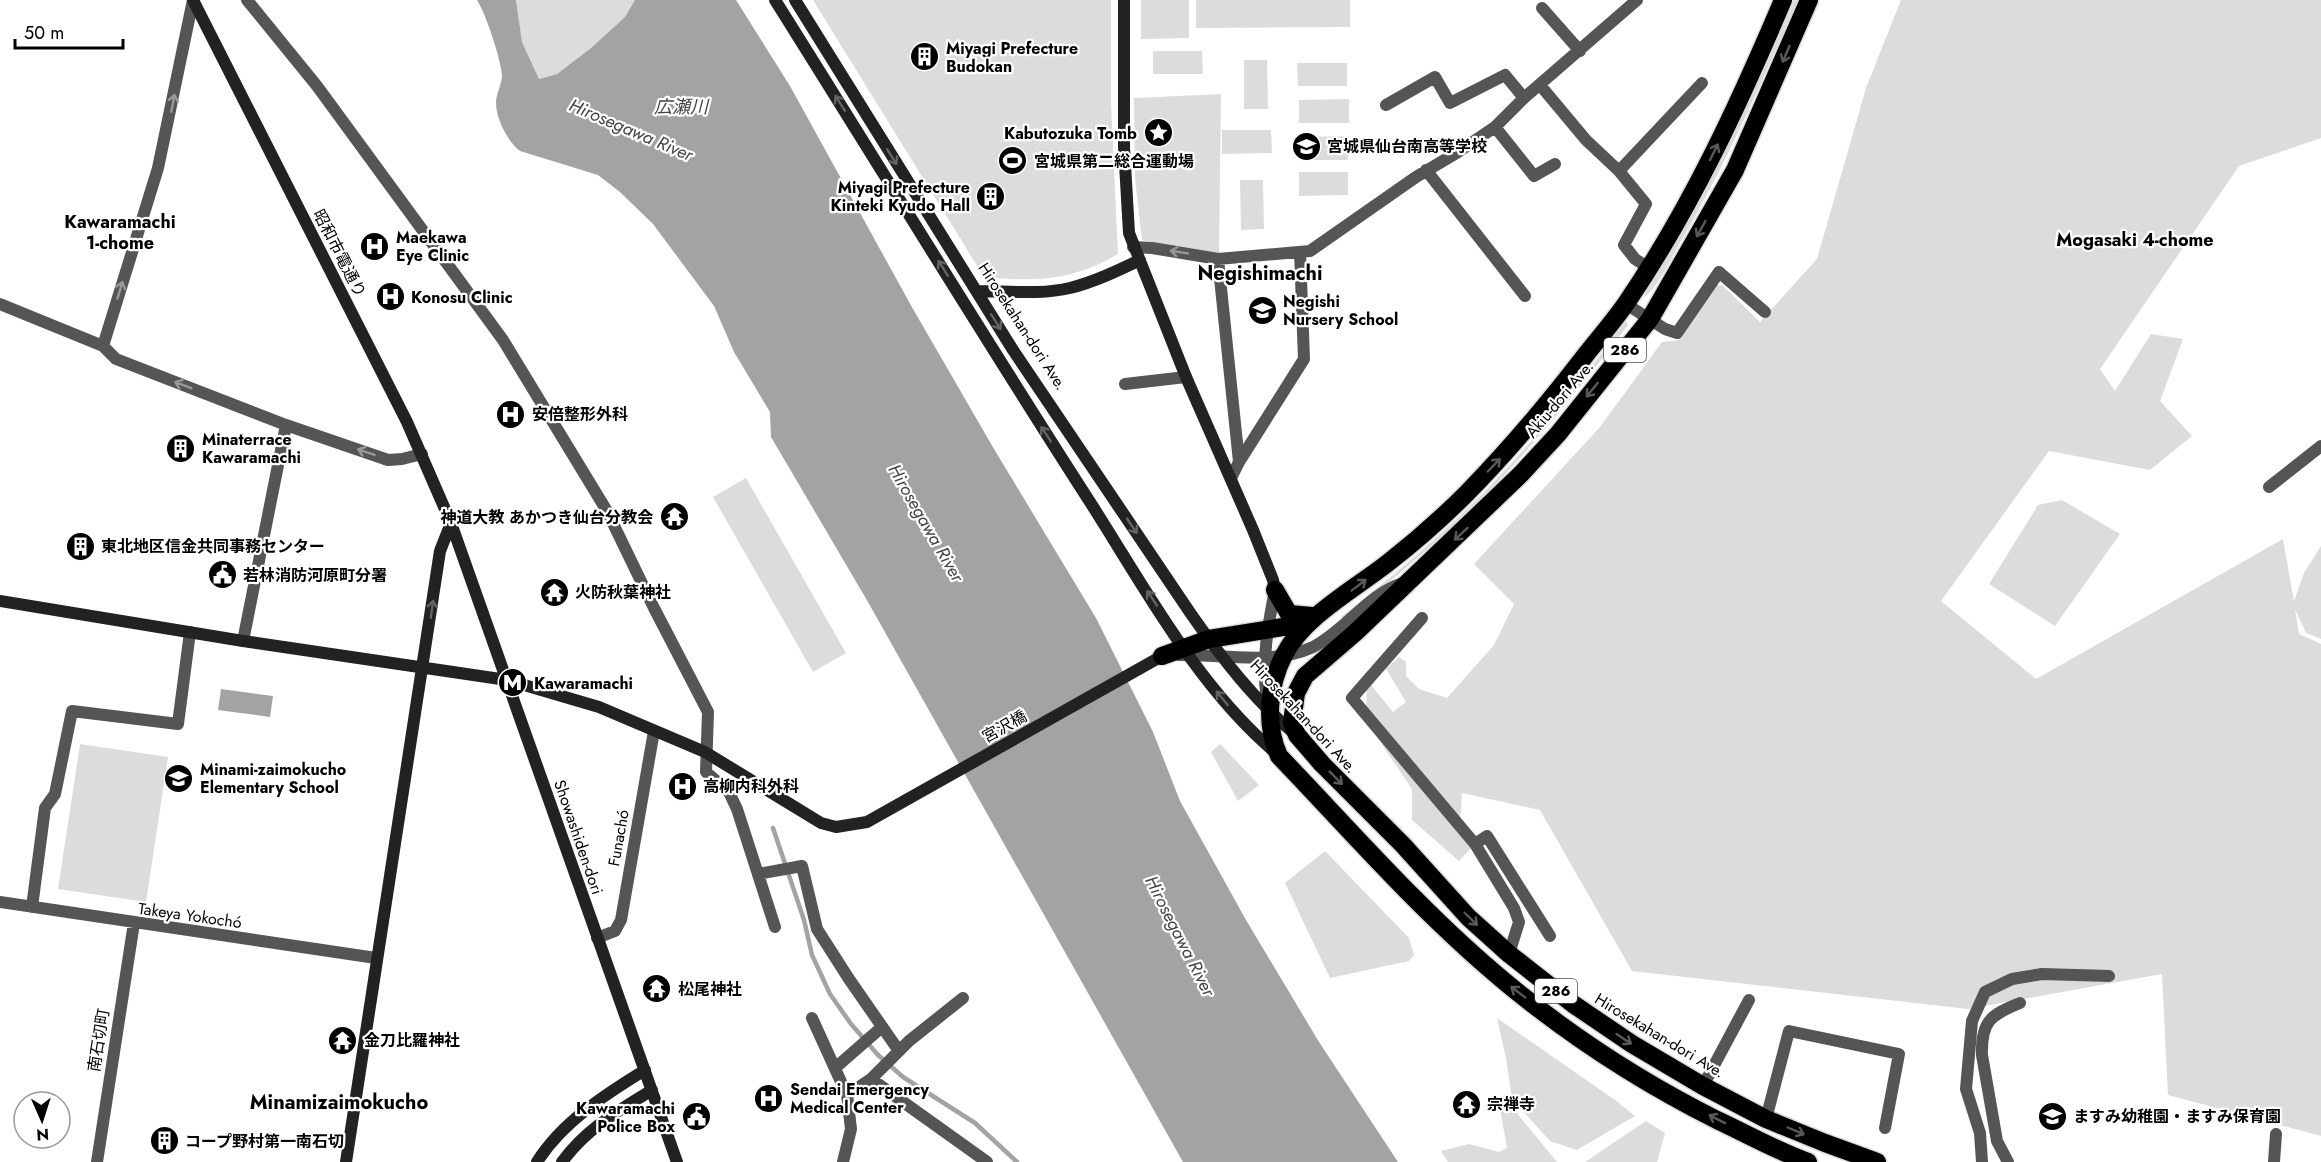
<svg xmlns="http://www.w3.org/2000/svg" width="2321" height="1162" font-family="Jost,'Noto Sans JP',sans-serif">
  <rect width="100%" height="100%" fill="#fff"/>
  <path fill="#dcdcdc" d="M 516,0 L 635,0 L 625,17 L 591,48 L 557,74 L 539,79 L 522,42 Z
    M 813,0 L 1111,0 L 1111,103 L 1118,254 C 1072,281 1036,282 984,277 Z
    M 1141,0 L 1189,0 L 1189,38 L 1141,39 Z
    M 1196,0 L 1350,0 L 1350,27 L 1196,28 Z
    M 1794,0 L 1798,0 C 1761,83 1726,165 1680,243 C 1670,260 1660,284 1645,297 L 1644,293 C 1704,201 1751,102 1794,0 Z
    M 1901,0 L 2321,0 L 2321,138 L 2239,166 L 2100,369 L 2115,391 L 2151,334 L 2183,339 L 2160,401 L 2192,436 L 2150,470 L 2049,451 L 1941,601 L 2036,679 L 2283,539 L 2294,601 L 2304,573 L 2321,546 L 2321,639 L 2306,633 L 2295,609 L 2299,634 L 2321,644 L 2321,1136 L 2168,1095 L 2162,974 L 1968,1009 L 1632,971 L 1540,810 L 1462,793 L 1460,821 L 1473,846 L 1459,861 L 1412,820 L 1412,789 L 1366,721 L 1367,680 L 1393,712 L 1406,702 L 1386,669 L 1399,657 L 1406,662 L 1406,676 L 1419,689 L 1447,698 L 1494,645 L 1514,604 L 1474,564 L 1600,427 L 1662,342 L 1679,340 L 1714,286 L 1722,285 L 1760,322 L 1817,259 L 1866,88 Z
    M 1153,51 L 1202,51 L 1203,74 L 1153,74 Z
    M 1244,60 L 1267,60 L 1268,109 L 1244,109 Z
    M 1297,63 L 1347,63 L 1347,86 L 1298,86 Z
    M 1221,94 L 1219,253 L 1213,254 L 1142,240 L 1135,179 L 1134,98 Z
    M 1349,99 L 1349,123 L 1299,123 L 1299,100 Z
    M 1222,130 L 1271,130 L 1272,153 L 1222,154 Z
    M 1348,136 L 1348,160 L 1299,160 L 1298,137 Z
    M 1299,172 L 1348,172 L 1348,195 L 1299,196 Z
    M 1240,180 L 1263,180 L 1264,229 L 1241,230 Z
    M 1624,322 L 1627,322 L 1628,325 C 1579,389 1529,453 1471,509 C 1431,548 1387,584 1343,620 L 1341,617 C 1385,582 1429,546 1469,507 C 1526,451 1578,388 1624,322 Z
    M 746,478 L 846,653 L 813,672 L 713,497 Z
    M 2062,500 L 2120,534 L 2055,626 L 1989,584 L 2038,505 Z
    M 80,744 L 168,757 L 146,902 L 58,889 Z
    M 1220,744 L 1259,785 L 1238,801 L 1211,752 Z
    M 1325,851 L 1409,938 L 1414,955 L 1409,961 L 1330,978 L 1285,883 Z
    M 1497,1018 L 1615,1100 L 1635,1116 L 1577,1150 L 1550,1141 L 1512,1099 L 1506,1058 Z
    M 1507,1101 L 1557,1162 L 1448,1162 L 1441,1151 L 1469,1144 L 1499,1152 L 1507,1148 L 1499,1103 Z
    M 1646,1121 L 1665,1133 L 1657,1162 L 1585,1162 Z"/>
  <path fill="#a3a3a3" d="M 477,0 L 516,0 L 522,42 L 539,79 L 557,74 L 591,48 L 625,17 L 635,0 L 736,0 L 790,86 L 913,309 L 994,449 L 1096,618 L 1153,732 L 1180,801 L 1246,920 L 1319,1042 L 1398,1162 L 1183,1162 L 868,602 L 771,437 L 770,412 L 734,352 L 714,306 L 653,224 L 620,192 L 598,175 L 520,151 C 508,142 496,119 496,103 C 496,94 502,84 502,75 C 501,60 486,14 477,0 Z
    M 221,689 L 273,696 L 270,717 L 218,710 Z"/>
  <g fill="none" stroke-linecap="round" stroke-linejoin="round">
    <path stroke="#a3a3a3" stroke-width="4.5" d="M 773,828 L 804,920 L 812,955 L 830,994 L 851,1024 L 878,1055 L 903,1077 L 975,1123 L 1017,1162"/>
    <defs>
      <path id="highway" d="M 1783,0 C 1739,104 1691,208 1627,302 C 1614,321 1598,339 1584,357 C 1547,405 1509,450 1467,493 C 1442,518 1416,541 1389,562 C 1355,589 1304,616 1284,655 C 1268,686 1265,725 1279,756 C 1352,832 1422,913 1504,981 C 1569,1035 1641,1082 1717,1120 C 1747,1134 1777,1151 1808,1162
        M 1809,0 L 1735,170 L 1650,319 L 1558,434 L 1521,474 L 1356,632 L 1305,676 L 1296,693 L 1292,723 L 1297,735 L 1322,764 L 1403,845 L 1468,917 L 1509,954 L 1573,1004 L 1632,1044 L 1703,1086 L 1766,1119 L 1825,1143 L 1877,1162
        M 1275,590 L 1289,614 L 1312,616
        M 1162,656 L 1209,639 L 1289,626 L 1312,618"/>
    </defs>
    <use href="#highway" stroke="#dbdbdb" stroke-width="21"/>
    <path stroke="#555" stroke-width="12" d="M 247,0 L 317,86 L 503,340 L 607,511 L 654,608 L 708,712 L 706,772 L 729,792 L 737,809 L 775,927
      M 1542,8 L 1580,51
      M 1540,85 L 1586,140 L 1619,171 L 1646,204 L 1624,245 L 1635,259 L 1649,268
      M 1386,105 L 1435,77 L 1450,103 L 1505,75 L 1524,98
      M 1495,127 L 1534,176 L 1555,164
      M 1426,170 L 1525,296
      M 1619,171 L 1702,83
      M 1133,247 L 1152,248 L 1218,259 L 1310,251 L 1416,177 L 1458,152 L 1495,127 L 1524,98 L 1637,0
      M 1218,259 L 1239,462
      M 0,304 L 103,346 L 116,359 L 286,425 L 388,460 L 402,459 L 422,454
      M 1626,304 L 1665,329 L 1677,333 L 1719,272 L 1765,312
      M 103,346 L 158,168 L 193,0
      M 1125,384 L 1186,377
      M 1231,478 L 1239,462 L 1304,359 L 1300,252
      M 2269,487 L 2321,446
      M 1422,618 L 1352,698 L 1475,844
      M 243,641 L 286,425
      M 1179,655 C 1222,654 1272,666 1313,647 C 1346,630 1368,594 1403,583
      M 1267,699 C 1261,664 1268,625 1275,590
      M 758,874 L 802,866 L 817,929 L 849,979 L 899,1051
      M 0,902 L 376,958
      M 32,907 L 45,808 L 55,794 L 72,711 L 178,724 L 190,632
      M 597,938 L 615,931 L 621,920 L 654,731
      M 1509,954 L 1519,922 L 1514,908 L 1475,844 L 1487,836 L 1550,936
      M 812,1018 L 847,1095 L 851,1129 L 843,1162
      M 835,1068 L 882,1027
      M 871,1079 L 987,1162
      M 1703,1086 L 1749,1000
      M 847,1095 L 871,1079 L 909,1041 L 963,998
      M 1766,1119 L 1789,1031 L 1899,1054 L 1885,1128
      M 97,1162 L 134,923
      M 1982,1162 L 1980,1133 L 1966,1089 L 1972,1021 L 1985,992 L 2012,979 L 2042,974 L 2109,976
      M 2008,1162 L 1997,1141 L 1982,1055 C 1981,1022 1990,1015 2020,1003
      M 2274,1162 L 2276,1134"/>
    <path stroke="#222" stroke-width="12" d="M 193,0 L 407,422 L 451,523 L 677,1162
      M 775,0 C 880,167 983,336 1090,502 C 1145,588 1198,688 1277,754
      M 795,0 L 1013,350 L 1191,614 C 1221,657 1254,700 1295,734
      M 1124,0 L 1124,147 L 1129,233 L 1186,377 L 1253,530 L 1273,580 L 1275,590
      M 977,291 C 1007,291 1041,295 1070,288 C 1094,282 1117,271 1140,260
      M 0,601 L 243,641 L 507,680 L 599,707 L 705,752 L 821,823 L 836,827 L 867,822 L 1162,656
      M 346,1162 L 440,551 L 451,523
      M 537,1162 C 562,1122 606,1094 645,1070
      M 562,1162 C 586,1129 618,1111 652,1090"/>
    <use href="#highway" stroke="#000" stroke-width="18"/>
  </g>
  <defs><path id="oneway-shaft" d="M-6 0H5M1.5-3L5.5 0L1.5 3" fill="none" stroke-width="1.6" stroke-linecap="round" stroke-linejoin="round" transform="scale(1.5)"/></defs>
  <g stroke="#595959">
    <use href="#oneway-shaft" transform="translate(1786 54) rotate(113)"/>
    <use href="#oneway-shaft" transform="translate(1714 152) rotate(-64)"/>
    <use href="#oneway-shaft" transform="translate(1701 229) rotate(119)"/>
    <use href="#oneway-shaft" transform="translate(1592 390) rotate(129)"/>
    <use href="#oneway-shaft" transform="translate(1494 465) rotate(-46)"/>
    <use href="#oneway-shaft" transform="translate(1461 534) rotate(137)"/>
    <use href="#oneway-shaft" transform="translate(1359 585) rotate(-37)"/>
    <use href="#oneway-shaft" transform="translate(1336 778) rotate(45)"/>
    <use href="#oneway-shaft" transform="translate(1471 919) rotate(44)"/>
    <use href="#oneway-shaft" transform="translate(1518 992) rotate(-143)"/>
    <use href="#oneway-shaft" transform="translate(1624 1039) rotate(34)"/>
    <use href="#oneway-shaft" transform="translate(1717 1119) rotate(-153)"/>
    <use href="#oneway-shaft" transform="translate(1796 1131) rotate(23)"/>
  </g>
  <g stroke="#999">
    <use href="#oneway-shaft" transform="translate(173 103) rotate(-79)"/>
    <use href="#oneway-shaft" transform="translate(1179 252) rotate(-171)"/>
    <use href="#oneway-shaft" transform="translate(120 290) rotate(-73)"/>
    <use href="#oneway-shaft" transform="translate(183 385) rotate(-159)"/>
    <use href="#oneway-shaft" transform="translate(366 452) rotate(-161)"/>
  </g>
  <g stroke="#646464">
    <use href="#oneway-shaft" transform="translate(840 103) rotate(-122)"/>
    <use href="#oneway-shaft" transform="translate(892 157) rotate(58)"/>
    <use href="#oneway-shaft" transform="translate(943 268) rotate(-122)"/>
    <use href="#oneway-shaft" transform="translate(996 322) rotate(58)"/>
    <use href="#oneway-shaft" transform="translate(1046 434) rotate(-123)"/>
    <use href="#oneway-shaft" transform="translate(1132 526) rotate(56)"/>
    <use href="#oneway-shaft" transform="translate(1152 598) rotate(-123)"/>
    <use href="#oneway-shaft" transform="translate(432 609) rotate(-82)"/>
    <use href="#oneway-shaft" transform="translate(1222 698) rotate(-129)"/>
  </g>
  <defs>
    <symbol id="building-disc" viewBox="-11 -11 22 22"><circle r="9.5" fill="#000" stroke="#fff"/><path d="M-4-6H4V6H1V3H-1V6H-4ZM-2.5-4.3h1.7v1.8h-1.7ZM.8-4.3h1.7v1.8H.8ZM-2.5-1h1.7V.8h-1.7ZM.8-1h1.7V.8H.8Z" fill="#fff"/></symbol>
    <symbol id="sight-disc" viewBox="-11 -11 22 22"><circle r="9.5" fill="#000" stroke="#fff"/><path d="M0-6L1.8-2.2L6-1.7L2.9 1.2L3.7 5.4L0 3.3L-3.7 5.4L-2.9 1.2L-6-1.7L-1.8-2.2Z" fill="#fff"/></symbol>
    <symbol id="school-disc" viewBox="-11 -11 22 22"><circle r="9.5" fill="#000" stroke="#fff"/><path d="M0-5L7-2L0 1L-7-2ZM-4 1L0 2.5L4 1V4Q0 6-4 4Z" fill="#fff"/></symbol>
    <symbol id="stadium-disc" viewBox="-11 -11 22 22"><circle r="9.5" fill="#000" stroke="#fff"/><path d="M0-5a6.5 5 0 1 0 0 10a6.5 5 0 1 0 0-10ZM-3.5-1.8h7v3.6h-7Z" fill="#fff"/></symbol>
    <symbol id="hospital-disc" viewBox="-11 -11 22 22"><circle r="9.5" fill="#000" stroke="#fff"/><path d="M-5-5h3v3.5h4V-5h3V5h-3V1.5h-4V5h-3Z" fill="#fff"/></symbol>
    <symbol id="temple-disc" viewBox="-11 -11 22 22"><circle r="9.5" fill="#000" stroke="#fff"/><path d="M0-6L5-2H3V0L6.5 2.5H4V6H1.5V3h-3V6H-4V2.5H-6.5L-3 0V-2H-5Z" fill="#fff"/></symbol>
    <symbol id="civic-disc" viewBox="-11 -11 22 22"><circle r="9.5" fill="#000" stroke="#fff"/><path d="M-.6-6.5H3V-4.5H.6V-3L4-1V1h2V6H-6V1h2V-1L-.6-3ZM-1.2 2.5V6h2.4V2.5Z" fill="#fff"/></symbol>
    <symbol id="metro-disc" viewBox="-11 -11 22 22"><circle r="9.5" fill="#000" stroke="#fff"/><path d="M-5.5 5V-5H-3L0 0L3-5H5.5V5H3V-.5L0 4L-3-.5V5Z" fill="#fff"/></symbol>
  </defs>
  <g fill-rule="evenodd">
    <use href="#building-disc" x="908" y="40" width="33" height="33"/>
    <use href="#sight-disc" x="1142" y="116" width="33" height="33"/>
    <use href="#school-disc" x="1290" y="130" width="33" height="33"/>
    <use href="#stadium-disc" x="996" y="144" width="33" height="33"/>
    <use href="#building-disc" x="974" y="180" width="33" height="33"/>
    <use href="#hospital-disc" x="358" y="230" width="33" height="33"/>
    <use href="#hospital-disc" x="374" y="280" width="33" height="33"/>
    <use href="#school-disc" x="1246" y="294" width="33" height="33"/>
    <use href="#hospital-disc" x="494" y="398" width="33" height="33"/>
    <use href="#building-disc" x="164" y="432" width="33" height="33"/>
    <use href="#temple-disc" x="658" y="500" width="33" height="33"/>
    <use href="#building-disc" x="64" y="530" width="33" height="33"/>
    <use href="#civic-disc" x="206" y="558" width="33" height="33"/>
    <use href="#temple-disc" x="538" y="576" width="33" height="33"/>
    <use href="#metro-disc" x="496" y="666" width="33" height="33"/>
    <use href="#school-disc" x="162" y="762" width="33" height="33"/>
    <use href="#hospital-disc" x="666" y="770" width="33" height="33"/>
    <use href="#temple-disc" x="640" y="972" width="33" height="33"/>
    <use href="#temple-disc" x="326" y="1024" width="33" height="33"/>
    <use href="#hospital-disc" x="752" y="1082" width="33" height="33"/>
    <use href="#temple-disc" x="1450" y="1088" width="33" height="33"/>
    <use href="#school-disc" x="2036" y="1100" width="33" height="33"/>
    <use href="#civic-disc" x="680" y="1100" width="33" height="33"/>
    <use href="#building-disc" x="148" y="1124" width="33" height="33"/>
  </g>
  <g text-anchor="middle" stroke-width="4.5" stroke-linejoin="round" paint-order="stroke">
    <g fill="#fff" stroke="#4c4c4c" stroke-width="1.5">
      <rect x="1604" y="338" width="42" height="24" rx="4.5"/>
      <rect x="1535" y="979" width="42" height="24" rx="4.5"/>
    </g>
    <g font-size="15" font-weight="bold" fill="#000">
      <text x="1625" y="355">286</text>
      <text x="1556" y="996">286</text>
    </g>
    <g font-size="16" font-weight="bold" fill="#000" stroke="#fff" text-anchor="start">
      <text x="946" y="54">Miyagi Prefecture<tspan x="946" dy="18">Budokan</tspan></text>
      <text x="1137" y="139" text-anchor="end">Kabutozuka Tomb</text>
      <text x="1327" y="152">宮城県仙台南高等学校</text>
      <text x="1034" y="167">宮城県第二総合運動場</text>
      <text x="970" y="193" text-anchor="end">Miyagi Prefecture<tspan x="970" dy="18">Kinteki Kyudo Hall</tspan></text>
      <text x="396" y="243">Maekawa<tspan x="396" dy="18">Eye Clinic</tspan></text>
      <text x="411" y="303">Konosu Clinic</text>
      <text x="1283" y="307">Negishi<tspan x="1283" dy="18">Nursery School</tspan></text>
      <text x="532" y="420">安倍整形外科</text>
      <text x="202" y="445">Minaterrace<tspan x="202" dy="18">Kawaramachi</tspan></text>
      <text x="653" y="523" text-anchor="end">神道大教 あかつき仙台分教会</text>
      <text x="101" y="552">東北地区信金共同事務センター</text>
      <text x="243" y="581">若林消防河原町分署</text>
      <text x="575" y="598">火防秋葉神社</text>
      <text x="534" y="689">Kawaramachi</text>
      <text x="200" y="775">Minami-zaimokucho<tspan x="200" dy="18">Elementary School</tspan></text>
      <text x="703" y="792">高柳内科外科</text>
      <text x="678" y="995">松尾神社</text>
      <text x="364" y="1046">金刀比羅神社</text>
      <text x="790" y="1095">Sendai Emergency<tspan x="790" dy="18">Medical Center</tspan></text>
      <text x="1487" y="1110">宗禅寺</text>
      <text x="675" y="1114" text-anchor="end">Kawaramachi<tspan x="675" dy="18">Police Box</tspan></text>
      <text x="2073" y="1122">ますみ幼稚園・ますみ保育園</text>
      <text x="185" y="1147">コープ野村第一南石切</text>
    </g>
    <g font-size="16" fill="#000" stroke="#fff">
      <text transform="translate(340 253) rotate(63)" y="6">昭和市電通り</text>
      <text transform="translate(1023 326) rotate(57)" y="6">Hirosekahan-dori Ave.</text>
      <text transform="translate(1559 399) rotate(-50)" y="6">Akiu-dori Ave.</text>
      <text transform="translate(1304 716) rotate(47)" y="6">Hirosekahan-dori Ave.</text>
      <text transform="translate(1004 726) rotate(-29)" y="6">宮沢橋</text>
      <text transform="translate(579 837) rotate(71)" y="6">Showashiden-dori</text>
      <text transform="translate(618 838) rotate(-80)" y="6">Funachó</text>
      <text transform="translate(190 915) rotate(8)" y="6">Takeya Yokochó</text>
      <text transform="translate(1660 1035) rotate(31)" y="6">Hirosekahan-dori Ave.</text>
      <text transform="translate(98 1040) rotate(-81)" y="6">南石切町</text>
    </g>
    <g font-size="18" font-style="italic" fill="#444" stroke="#fff">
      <text x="681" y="113">広瀬川</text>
      <text transform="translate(631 130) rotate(23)" y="6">Hirosegawa River</text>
      <text transform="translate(926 523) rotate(60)" y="6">Hirosegawa River</text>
      <text transform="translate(1180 936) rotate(63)" y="6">Hirosegawa River</text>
    </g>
    <g font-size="18" font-weight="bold" fill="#000" stroke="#fff">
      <text x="120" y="228">Kawaramachi<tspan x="120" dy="21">1-chome</tspan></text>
      <text x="2135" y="246">Mogasaki 4-chome</text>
    </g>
    <g font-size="20" font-weight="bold" fill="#000" stroke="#fff">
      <text x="1260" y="280">Negishimachi</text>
      <text x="339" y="1109">Minamizaimokucho</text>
    </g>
  </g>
  <g transform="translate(42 1120) rotate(177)"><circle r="28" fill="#ffffff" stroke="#999999" stroke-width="1.5"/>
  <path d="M0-4.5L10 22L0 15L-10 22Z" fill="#000000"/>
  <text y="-9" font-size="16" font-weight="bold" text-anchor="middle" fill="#000000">N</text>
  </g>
  <path d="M15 39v9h108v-9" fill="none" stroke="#000000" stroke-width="3"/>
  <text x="24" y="39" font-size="18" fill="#000000" stroke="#ffffff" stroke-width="4.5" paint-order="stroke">50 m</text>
</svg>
